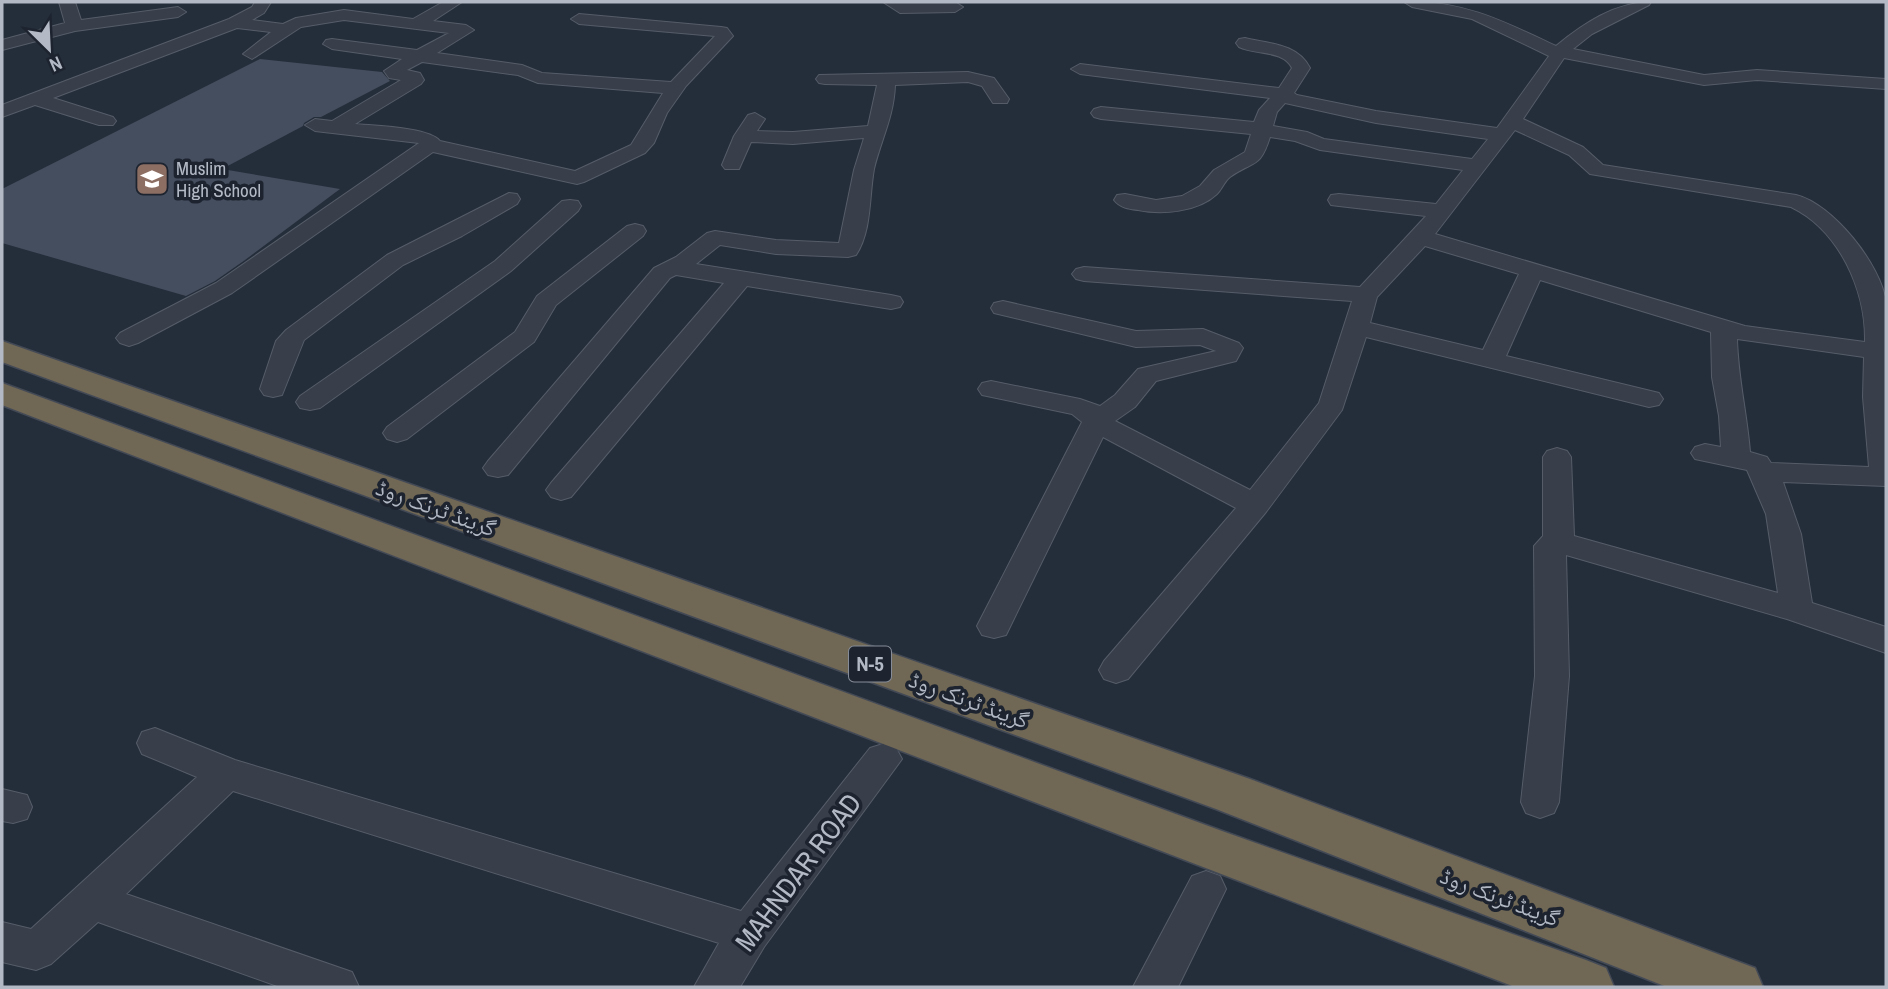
<svg xmlns="http://www.w3.org/2000/svg" width="1888" height="989" font-family="'Archivo Narrow','Noto Naskh Arabic',sans-serif">
  <rect width="100%" height="100%" fill="#242d3a"/>
  <path fill="#454e5e" d="M 260,59 L 382,72 L 390,81 L 321,117 L 314,117 L 304,123 L 303,126 L 222,169 L 340,189 L 245,260 L 215,281 L 186,296 L 2,243 L 2,189 Z"/>
  <g fill="none" stroke-linecap="round" stroke-linejoin="round">
    <defs>
      <path id="minor" d="M 59,2 L 75,2 L 81,20 L 178,7 L 186,12 L 178,17 L 75,31 L 2,50 L 2,40 L 65,23 Z
        M 255,2 L 271,2 L 264,13 L 252,20 L 283,24 L 296,18 L 344,10 L 413,19 L 443,2 L 462,2 L 433,21 L 466,25 L 474,30 L 437,53 L 522,65 L 542,73 L 671,82 L 715,36 L 579,24 L 571,19 L 579,14 L 721,27 L 727,28 L 733,36 L 686,86 L 667,113 L 654,143 L 645,153 L 584,182 L 577,184 L 433,152 L 232,293 L 138,343 L 129,346 L 120,343 L 116,338 L 120,333 L 216,283 L 419,143 L 315,131 L 305,125 L 315,119 L 332,121 L 401,80 L 389,78 L 384,71 L 402,59 L 332,49 L 323,44 L 326,40 L 332,39 L 417,50 L 449,33 L 344,20 L 301,27 L 252,59 L 243,54 L 271,32 L 237,28 L 53,98 L 113,117 L 116,121 L 113,125 L 99,125 L 35,105 L 2,117 L 2,105 L 229,19 L 252,7 ZM 422,62 L 518,75 L 538,83 L 663,93 L 631,145 L 575,171 L 440,141 C 429,127 374,126 355,124 L 421,84 L 424,80 L 420,73 L 407,70 Z
        M 883,2 L 955,2 L 963,7 L 955,12 L 900,13 Z
        M 1404,2 C 1463,0 1505,22 1556,46 C 1583,24 1615,2 1651,2 L 1649,5 L 1592,34 L 1573,49 L 1704,75 L 1757,70 L 1886,79 L 1886,89 L 1757,80 L 1704,85 L 1564,58 L 1523,119 L 1583,147 L 1603,165 L 1796,195 C 1833,204 1881,265 1886,302 C 1888,321 1886,343 1886,362 C 1886,403 1886,445 1886,486 L 1783,482 L 1801,534 L 1812,603 L 1886,627 L 1886,653 L 1787,619 L 1566,555 L 1569,676 L 1559,802 L 1554,813 L 1540,818 L 1526,813 L 1521,802 L 1535,676 L 1534,546 L 1543,536 L 1543,457 L 1547,451 L 1557,448 L 1567,451 L 1571,457 L 1574,536 L 1778,593 L 1766,514 L 1747,470 L 1695,459 L 1691,453 L 1695,447 L 1705,444 L 1721,447 L 1719,416 L 1712,377 L 1711,332 L 1540,280 L 1506,356 L 1659,393 L 1663,399 L 1659,405 L 1649,407 L 1366,337 L 1342,410 L 1266,512 L 1128,679 L 1116,683 L 1104,679 L 1099,670 L 1104,661 L 1236,508 L 1103,437 L 1006,635 L 994,638 L 982,635 L 977,626 L 1082,422 L 1072,414 L 982,395 L 978,389 L 982,383 L 991,381 L 1080,399 L 1100,406 L 1115,395 L 1138,369 L 1216,351 L 1200,345 L 1136,347 L 994,313 L 991,308 L 994,303 L 1003,301 L 1136,331 L 1203,329 L 1239,343 L 1243,348 L 1236,361 L 1156,381 L 1135,407 L 1115,421 L 1250,490 L 1319,403 L 1352,301 L 1084,281 L 1076,279 L 1072,274 L 1076,269 L 1084,267 L 1360,287 L 1426,216 L 1339,206 L 1331,205 L 1328,200 L 1331,195 L 1339,194 L 1436,204 L 1463,170 L 1320,150 L 1295,141 L 1270,137 C 1260,169 1254,160 1230,177 C 1224,182 1222,189 1217,194 C 1198,212 1162,215 1138,210 C 1130,209 1120,208 1114,200 L 1117,195 L 1125,194 L 1156,200 L 1182,196 L 1200,186 L 1214,170 L 1245,152 L 1251,134 L 1101,119 L 1094,117 L 1091,113 L 1094,109 L 1101,107 L 1254,122 L 1259,110 L 1270,98 L 1080,74 L 1071,69 L 1080,64 L 1279,88 L 1292,68 C 1283,50 1256,55 1239,47 L 1236,43 L 1239,39 L 1245,38 C 1269,44 1297,43 1310,68 L 1294,93 L 1297,95 L 1376,111 L 1497,128 L 1549,56 L 1472,19 L 1412,7 ZM 1285,103 L 1376,123 L 1488,139 L 1472,159 L 1324,139 L 1307,132 L 1273,126 L 1277,112 ZM 1515,130 L 1569,155 L 1590,174 L 1791,207 C 1839,230 1866,290 1865,342 L 1745,326 L 1435,234 ZM 1425,246 L 1519,274 L 1483,350 L 1370,323 L 1377,297 ZM 1737,339 L 1864,357 L 1863,397 L 1869,467 L 1771,463 L 1767,457 L 1750,452 C 1747,414 1738,378 1737,339 Z
        M 968,72 L 994,78 L 1009,99 L 1007,103 L 993,103 L 982,86 L 968,82 L 895,85 C 894,116 881,140 874,169 C 869,196 872,231 856,255 L 848,257 L 776,254 L 720,245 L 696,264 L 891,295 L 900,297 L 903,302 L 900,307 L 891,309 L 747,286 L 571,497 L 561,500 L 551,497 L 546,490 L 551,483 L 724,283 L 676,275 L 670,278 L 508,475 L 498,477 L 488,475 L 483,468 L 488,461 L 654,268 L 676,257 L 707,233 L 715,231 L 776,240 L 839,243 L 854,170 L 864,138 L 793,144 L 751,142 L 739,169 L 725,169 L 722,165 L 734,136 L 748,115 L 755,113 L 765,119 L 757,131 L 793,132 L 868,126 L 877,85 L 825,84 L 819,83 L 816,79 L 819,75 Z
        M 509,193 L 517,194 L 520,199 L 517,204 L 462,236 L 403,265 L 304,340 L 282,395 L 273,397 L 264,395 L 260,389 L 276,341 L 286,330 L 387,255 Z
        M 570,200 L 578,201 L 581,206 L 578,211 L 511,271 L 320,408 L 310,410 L 300,408 L 296,402 L 300,396 L 495,261 L 562,201 Z
        M 635,224 L 643,226 L 646,231 L 643,236 L 556,305 L 534,342 L 407,439 L 397,442 L 387,439 L 383,433 L 387,427 L 515,332 L 537,296 L 627,226 Z
        M 155,728 L 235,760 L 741,911 L 870,748 L 883,744 L 896,748 L 902,759 L 764,947 L 740,987 L 694,987 L 719,943 L 233,791 L 126,894 L 352,972 L 359,987 L 280,987 L 98,922 L 51,964 L 36,970 L 2,962 L 2,922 L 31,929 L 197,777 L 142,754 L 137,743 L 142,732 Z
        M 2,789 L 27,795 L 32,807 L 27,819 L 13,823 L 2,821 Z
        M 1206,871 L 1220,876 L 1226,889 L 1178,987 L 1133,987 L 1192,876 Z"/>
      <path id="highway" d="M 2,341 L 1250,779 L 1755,968 L 1763,987 L 1667,987 L 1216,809 L 2,362 Z
        M 2,383 L 1222,831 L 1586,960 L 1606,968 L 1614,987 L 1515,987 L 2,405 Z"/>
    </defs>
    <use href="#minor" stroke="#565d69" stroke-width="2"/>
    <use href="#highway" stroke="#434a56" stroke-width="3"/>
    <use href="#minor" fill="#383f4b" fill-rule="evenodd"/>
    <use href="#highway" fill="#706755" fill-rule="evenodd"/>
  </g>
  <defs>
    <symbol id="school-square" viewBox="-11 -11 22 22"><rect x="-9" y="-9" width="18" height="18" rx="4" fill="#8d6e63" stroke="#1d2430"/><path d="M0-5L7-2L0 1L-7-2ZM-4 1L0 2.5L4 1V4Q0 6-4 4Z" fill="#fff"/></symbol>
  </defs>
  <g fill-rule="evenodd">
    <use href="#school-square" x="133" y="160" width="38" height="38"/>
  </g>
  <g text-anchor="middle" stroke-width="7" stroke-linejoin="round" paint-order="stroke">
    <g font-size="19" fill="#b3bac6" stroke="#1d2430" text-anchor="start">
      <text x="176" y="175">Muslim<tspan x="176" dy="22">High School</tspan></text>
    </g>
    <rect fill="#1d2430" stroke="#868d99" stroke-width="2" x="849" y="646.5" width="42" height="35" rx="5"/>
    <g font-size="21" font-weight="bold" fill="#b3bac6">
      <text x="870" y="671">N-5</text>
    </g>
    <g font-size="23" fill="#b3bac6" stroke="#1d2430">
      <text transform="translate(436 508) rotate(20)" y="8">گرینڈ ٹرنک روڈ</text>
      <text transform="translate(969 700) rotate(20)" y="8">گرینڈ ٹرنک روڈ</text>
      <text transform="translate(1500 897) rotate(21)" y="8">گرینڈ ٹرنک روڈ</text>
    </g>
    <g font-size="28" fill="#b3bac6" stroke="#1d2430">
      <text transform="translate(798 872) rotate(-53)" y="10">MAHNDAR ROAD</text>
    </g>
  </g>
  <rect width="1888" height="989" fill="none" stroke="#b3bac6" stroke-width="7"/>
  <g transform="translate(49 49) rotate(156)" stroke="#1d2430" stroke-width="5" paint-order="stroke">
  <path d="M0-5L12 26L0 18L-12 26Z" fill="#b3bac6"/>
  <text y="-10" font-size="19" font-weight="bold" text-anchor="middle" fill="#b3bac6">N</text>
  </g>
</svg>
